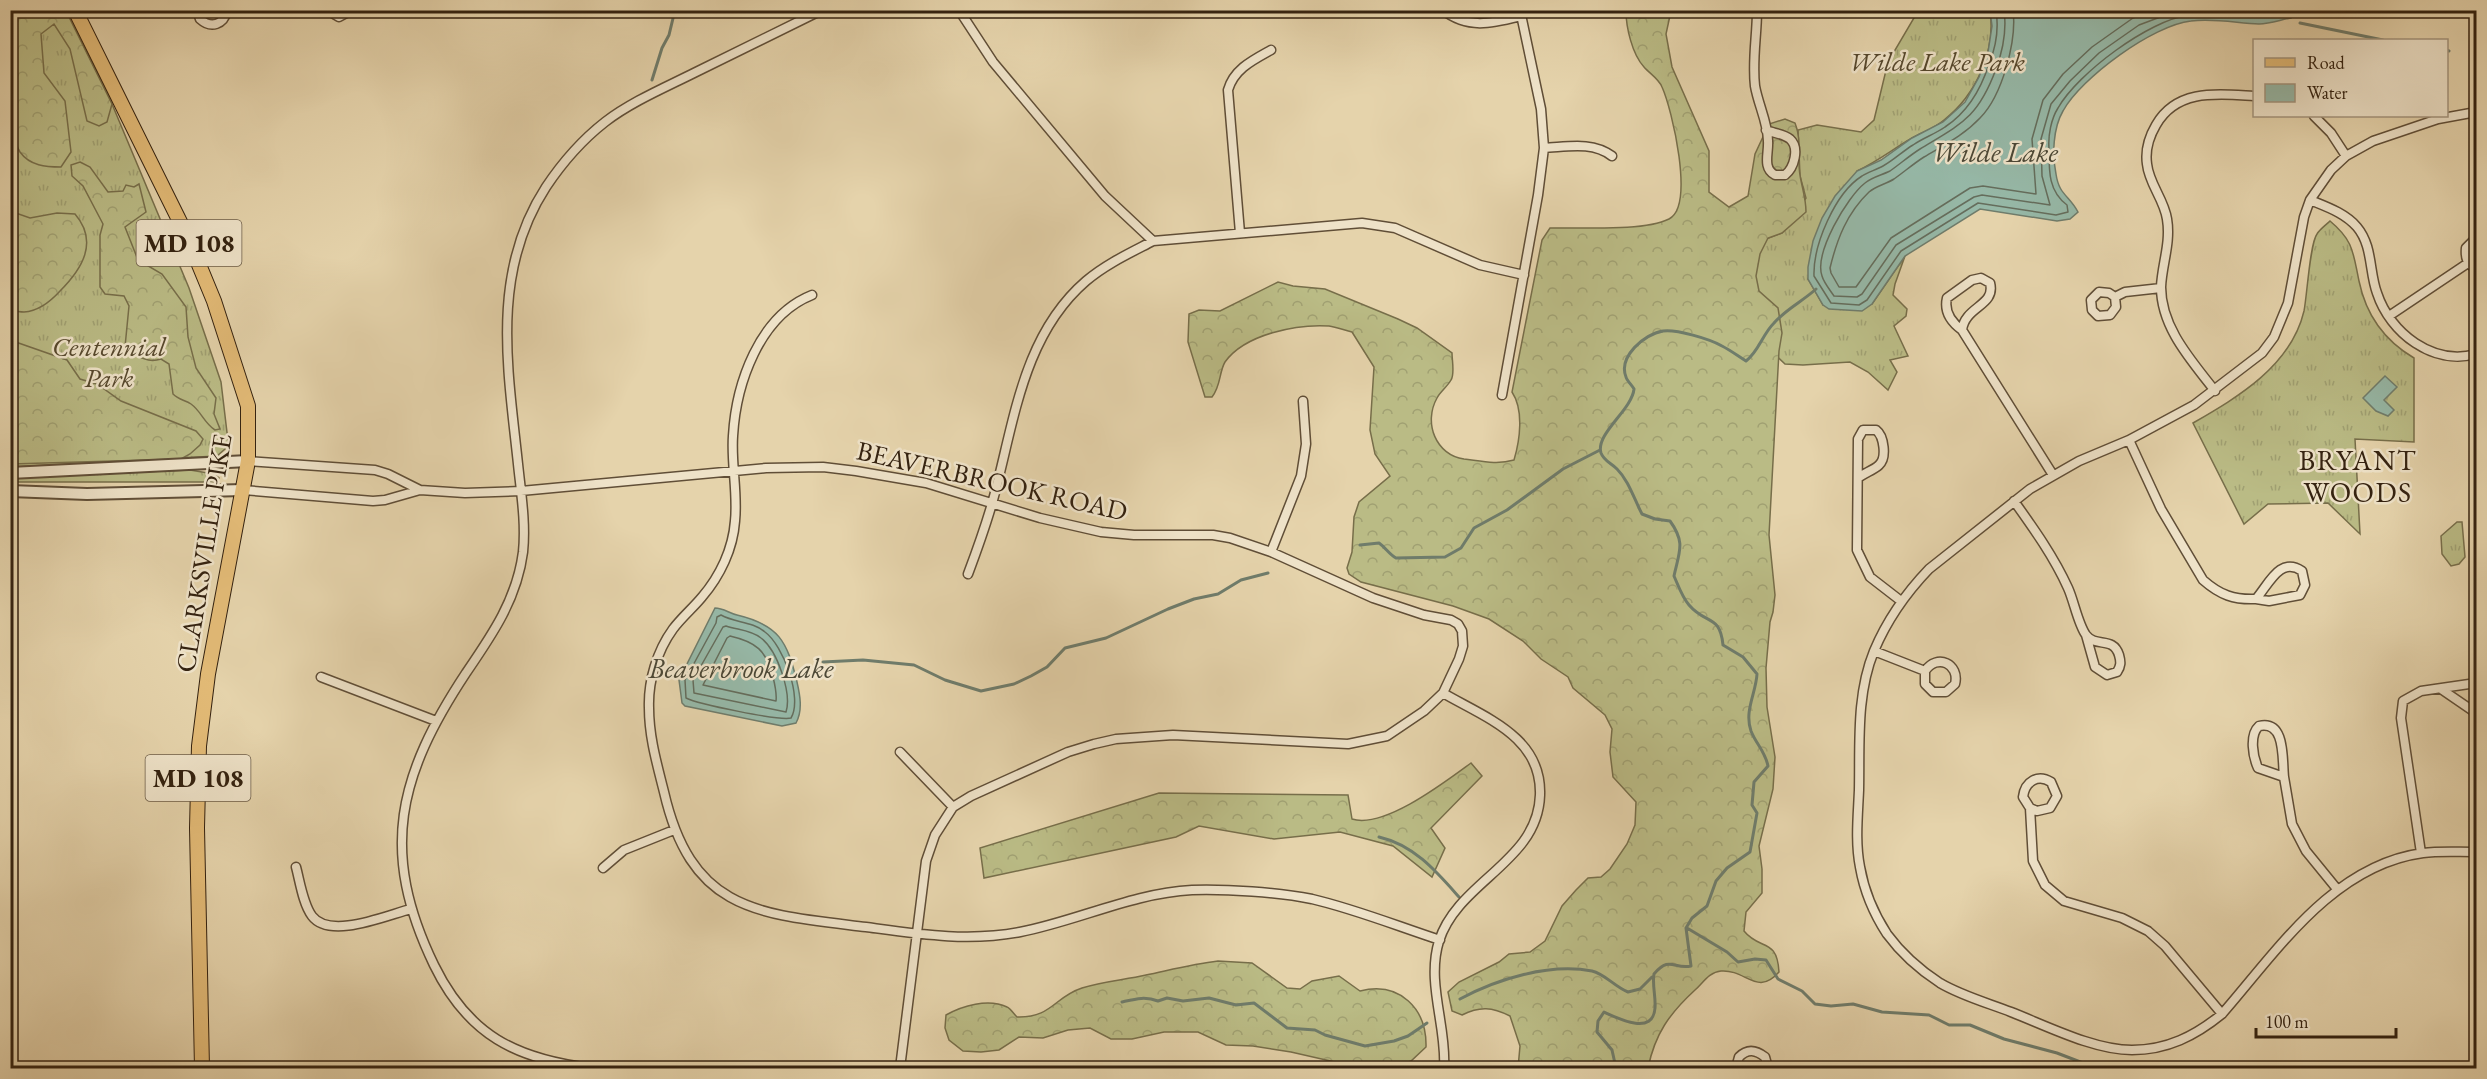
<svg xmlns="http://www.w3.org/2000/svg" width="2487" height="1079" font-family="'EB Garamond',serif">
  <defs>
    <pattern id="grass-tufts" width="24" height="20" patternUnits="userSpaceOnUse" patternTransform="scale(1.5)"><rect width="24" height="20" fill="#babb85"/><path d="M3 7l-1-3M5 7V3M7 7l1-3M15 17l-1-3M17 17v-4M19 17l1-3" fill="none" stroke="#a0a072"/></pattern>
    <pattern id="forest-crowns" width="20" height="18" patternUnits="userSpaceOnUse" patternTransform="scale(1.5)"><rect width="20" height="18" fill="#babb85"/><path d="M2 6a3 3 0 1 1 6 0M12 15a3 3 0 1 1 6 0" fill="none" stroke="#a0a072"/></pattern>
  </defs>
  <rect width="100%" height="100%" fill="#e5d3ab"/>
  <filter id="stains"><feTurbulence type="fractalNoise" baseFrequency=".00333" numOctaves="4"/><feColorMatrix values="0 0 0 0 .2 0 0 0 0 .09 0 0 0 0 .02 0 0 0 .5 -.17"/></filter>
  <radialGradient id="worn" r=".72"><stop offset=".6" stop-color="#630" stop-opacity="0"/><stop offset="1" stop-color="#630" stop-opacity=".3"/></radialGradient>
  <path fill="url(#grass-tufts)" stroke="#776e4a" stroke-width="1.5" d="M 10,11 L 66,11 L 112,104 L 189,288 L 221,382 L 228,441 L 225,449 L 217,456 L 11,467 Z
    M 1918,11 L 1990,11 C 1996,51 1976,95 1944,120 C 1935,128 1923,132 1912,138 C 1893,149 1877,162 1857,171 L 1808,279 L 1823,305 L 1872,304 L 1905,256 L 1895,284 L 1893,295 L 1907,309 L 1906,316 L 1894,326 L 1908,356 L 1890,360 L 1897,372 L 1888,390 L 1868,372 L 1850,362 L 1803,365 L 1785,364 L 1765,345 L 1754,313 L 1753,244 L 1782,233 L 1806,198 L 1800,176 L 1798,130 L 1817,125 L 1861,132 L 1874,120 L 1888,62 Z
    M 2330,221 C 2354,241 2353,253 2359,281 C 2366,315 2385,341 2414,358 L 2414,442 L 2355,439 L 2360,534 L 2328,503 L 2268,504 L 2244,524 L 2193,423 C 2238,397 2291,366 2304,311 C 2307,296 2310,243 2317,234 C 2320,229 2326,225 2330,221 Z
    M 190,470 L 214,474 L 219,478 L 213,482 L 11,482 L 11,477 Z
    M 2457,522 L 2462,522 L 2465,557 L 2459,564 L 2451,566 L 2442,554 L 2441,536 Z"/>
  <path fill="url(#forest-crowns)" stroke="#776e4a" stroke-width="1.5" d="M 11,10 L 66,11 L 112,104 L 107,122 L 99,126 L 87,121 L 70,49 L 54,24 L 41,34 L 44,73 L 65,101 L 71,152 L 61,167 C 46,167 30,166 20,152 C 5,128 10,42 11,10 Z
    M 1626,11 L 1671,11 L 1666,34 L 1672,67 L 1709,151 L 1709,192 L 1729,207 L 1748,196 L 1755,154 L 1769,124 L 1785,119 L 1795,123 C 1802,139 1797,158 1800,175 C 1802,188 1806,198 1806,212 L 1782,233 L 1768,238 L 1760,254 L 1756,276 L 1759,291 L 1778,308 L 1782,333 L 1779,351 L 1769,535 L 1775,595 L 1773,612 L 1770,622 L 1766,668 L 1767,707 L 1775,757 L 1773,789 L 1759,846 L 1762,869 L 1762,893 L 1746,912 L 1744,931 C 1760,951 1777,937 1779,972 C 1757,997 1746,969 1721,971 C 1709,972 1703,983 1695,990 C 1669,1014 1655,1034 1648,1068 L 1518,1068 L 1520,1046 L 1510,1016 C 1492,1007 1480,1006 1462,1015 L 1452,1011 L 1448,992 L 1459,982 L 1499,962 L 1509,954 L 1530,952 L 1545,941 L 1562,906 L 1576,890 L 1588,878 L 1601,877 L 1610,869 L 1627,844 L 1635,825 L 1636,802 L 1613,777 L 1610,752 L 1612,729 L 1605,715 L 1573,688 L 1568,677 L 1541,659 L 1523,641 L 1489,619 L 1453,606 L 1361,582 L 1349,574 L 1347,568 L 1352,552 L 1354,517 L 1359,502 L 1390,476 L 1375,454 L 1370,430 L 1374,367 L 1352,332 C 1344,330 1336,327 1329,326 C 1297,324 1245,334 1225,362 C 1219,372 1221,386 1212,397 L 1205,397 L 1188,342 L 1189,314 L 1199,310 L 1220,311 L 1278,282 L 1293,286 L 1325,289 L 1398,319 L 1417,328 L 1452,353 C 1452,361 1455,374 1451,380 C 1447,387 1440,392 1437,398 C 1423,423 1436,455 1464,459 C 1481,461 1497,465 1514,460 C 1520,440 1524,410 1512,392 L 1542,240 L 1550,228 C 1581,227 1642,232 1669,219 C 1695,206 1672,109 1662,87 C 1659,79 1649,73 1644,67 C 1632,54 1626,27 1626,11 Z
    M 80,162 L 90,167 L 108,192 L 123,191 L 126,185 L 134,187 L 139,184 L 146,212 L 125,227 L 138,260 L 162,274 L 186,307 L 188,337 L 196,368 L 216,398 L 214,414 L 220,429 L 215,430 C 204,423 201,411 191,404 C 185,400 179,400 173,394 L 169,364 L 161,359 C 146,364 137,355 125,347 L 129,306 L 124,296 L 105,294 L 100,287 L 100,235 L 103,224 L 83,186 L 72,176 L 71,165 Z
    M 10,211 L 30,218 L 57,213 L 75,214 C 99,242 82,269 60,291 C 51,301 39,311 24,312 C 20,312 15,311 11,310 Z
    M 10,340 L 67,360 L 80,379 L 97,384 L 121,401 L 196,431 L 203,439 L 200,445 L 190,454 L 181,459 L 11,464 Z
    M 1471,763 L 1482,776 L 1431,828 L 1445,848 L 1432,877 L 1393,846 L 1340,832 L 1274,839 L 1199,826 L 1176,837 L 984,878 L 980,848 L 1159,793 L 1348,795 L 1352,819 C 1384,829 1445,782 1471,763 Z
    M 1218,961 L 1252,963 L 1287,988 L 1300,989 L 1312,981 L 1339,976 L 1360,991 C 1400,981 1427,1009 1426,1047 L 1411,1061 L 1399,1066 L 1361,1068 L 1291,1052 L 1253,1046 L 1226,1045 L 1198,1032 L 1164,1032 L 1132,1039 L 1111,1039 L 1090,1028 L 1068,1030 L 1043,1038 L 1019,1037 L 999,1050 L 981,1052 L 963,1051 L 949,1040 L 945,1028 L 946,1015 C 962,1006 988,998 1007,1007 C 1010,1008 1014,1014 1017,1017 C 1052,1018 1054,997 1082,988 C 1104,981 1124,980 1146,975 C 1170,970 1193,964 1218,961 Z"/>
  <path fill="#96b8a7" stroke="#6f7c6b" stroke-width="1.5" d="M 1990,11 L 2288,10 L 2291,18 C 2280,20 2270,24 2259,24 C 2237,23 2213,18 2191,21 C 2153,25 2081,78 2063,111 C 2053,128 2052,155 2056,174 C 2059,195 2069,195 2078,212 L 2070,219 L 2057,221 L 1980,209 L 1905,256 L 1872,304 L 1862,311 L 1829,309 L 1823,305 L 1808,279 L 1808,267 L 1813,241 L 1822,218 L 1835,196 L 1857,171 L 1881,160 L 1912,138 L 1943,122 L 1965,102 L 1979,77 L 1988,52 L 1992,26 Z
    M 2385,376 L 2397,387 L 2384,400 L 2394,410 L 2388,416 L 2376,411 L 2363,398 Z
    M 715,608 C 723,608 729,613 737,615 C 779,625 787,641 797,682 C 800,695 803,710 796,723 L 782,726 L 685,706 L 682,703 L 679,680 Z"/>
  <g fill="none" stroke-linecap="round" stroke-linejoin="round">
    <path stroke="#656d5c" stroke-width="1.5" d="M 1996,10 C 1999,29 1996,47 1989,64 C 1981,89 1968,112 1945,127 C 1935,134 1923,138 1913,145 C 1903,151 1894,160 1883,166 C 1876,170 1868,172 1862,176 C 1835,193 1813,245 1814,276 L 1831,303 L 1859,305 L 1867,300 L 1901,251 L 1978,203 L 2056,215 L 2068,212 L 2067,205 C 2048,191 2049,170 2049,148 C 2048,136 2051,119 2058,108 C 2078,73 2149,20 2189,15 C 2219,11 2249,20 2281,14 L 2283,10
      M 2004,10 C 2007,31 2003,50 1996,69 C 1978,118 1961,124 1920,149 C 1909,156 1900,164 1890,171 C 1882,175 1872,177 1865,183 C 1847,197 1814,253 1822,276 C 1824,283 1830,290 1834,296 L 1857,297 L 1862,294 L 1896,245 L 1974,197 L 1982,195 L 2050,205 L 2042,176 L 2041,139 L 2051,104 L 2070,81 L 2099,53 L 2139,25 L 2179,10
      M 2013,10 C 2017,41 2002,96 1980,118 C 1963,136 1944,145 1924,157 C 1913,164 1904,172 1894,179 C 1886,184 1876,186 1869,192 C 1847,213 1837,239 1830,268 L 1831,273 L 1839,287 L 1856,287 L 1891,238 L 1970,188 L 1983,186 L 2036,194 L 2032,139 L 2043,100 L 2063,74 L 2092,47 L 2133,18 L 2153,10
      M 721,615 C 735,623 752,621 765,632 C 783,645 803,698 791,718 C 779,721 698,704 686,698 L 685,680 L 716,623 L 717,617 Z
      M 726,626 C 738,630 751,630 761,638 C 777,650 792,693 786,712 L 694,693 L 693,680 L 723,627 Z
      M 730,636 C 756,642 766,650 773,677 C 775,685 777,693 776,701 L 703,685 L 727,638 Z"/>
    <path stroke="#6f7c6b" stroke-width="3" d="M 2300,23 L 2383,40
      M 2446,50 L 2449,51
      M 652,80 L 662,48 L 669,35 L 675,10
      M 1360,545 L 1379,543 C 1386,548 1389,554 1396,558 L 1445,557 L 1461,548 L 1474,528 L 1507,510 L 1563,469 L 1600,450
      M 823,662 L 863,660 L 914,665 L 945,680 L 981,691 L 1014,684 L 1031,676 L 1047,667 L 1065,648 L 1106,638 L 1168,609 L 1194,599 L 1218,594 L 1241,580 L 1268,573
      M 1379,837 C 1414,845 1436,871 1459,897
      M 1687,928 L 1727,952 L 1738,962 L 1755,959 L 1766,960 L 1778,979 L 1802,991 L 1815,1004 L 1831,1006 L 1853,1004 L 1882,1012 L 1929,1015 L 1949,1025 L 1970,1025 L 2004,1039 L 2057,1053 L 2096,1068
      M 1460,999 C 1497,979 1549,963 1592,971 C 1605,974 1615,987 1628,992 L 1640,989 L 1652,977
      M 1122,1002 C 1135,999 1145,996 1158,1001 L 1167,998 L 1183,1001 L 1209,998 L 1236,1005 L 1254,1003 L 1287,1028 L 1315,1030 L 1325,1035 L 1365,1046 L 1394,1041 L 1408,1036 L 1427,1023
      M 1616,1068 L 1612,1050 L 1597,1032 L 1598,1021 L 1604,1012 C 1619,1019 1653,1036 1655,1008 C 1656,997 1652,985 1654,974 C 1670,955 1674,970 1691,966 L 1686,928 L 1692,918 L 1707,906 L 1716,881 L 1727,868 L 1750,852 L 1757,813 L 1752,805 L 1754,782 L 1768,766 C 1765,751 1756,744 1751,731 C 1744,711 1756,693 1757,674 L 1743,657 L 1723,645 C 1720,614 1706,625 1689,605 C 1682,597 1678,585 1674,576 C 1679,552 1686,543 1670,521 L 1655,519 L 1642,514 C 1634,499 1629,481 1617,469 C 1611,463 1604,461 1601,453 C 1595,434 1632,410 1634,389 C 1632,385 1627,381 1626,377 C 1618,357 1644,334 1663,331 C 1676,329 1710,339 1722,346 C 1730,350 1738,356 1746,361 C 1759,351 1762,335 1774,323 C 1786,309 1803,301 1816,289"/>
    <defs>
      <path id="minor" d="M 197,10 L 200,19 C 211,29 224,25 227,10
        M 327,10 L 339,17 L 352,10
        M 959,10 L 993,62 L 1105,196 L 1153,241
        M 1443,10 C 1468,30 1493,23 1521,16
        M 1757,10 C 1757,36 1752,60 1755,86 C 1758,104 1768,123 1768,141 C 1769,153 1762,168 1775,175 L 1785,175 C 1794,168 1800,148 1790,139 C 1784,134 1773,133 1766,130
        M 2314,116 L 2331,133 L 2346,156
        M 1544,148 C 1567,147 1592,141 1612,156
        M 2310,200 C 2327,207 2345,213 2357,227 C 2373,246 2369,272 2377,293 C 2390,333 2433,366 2476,354
        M 1240,233 L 1228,90 C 1234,69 1253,60 1271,50
        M 2476,238 L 2466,248 C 2465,258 2467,264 2476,269
        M 1981,278 L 1990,283 C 1996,306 1965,306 1962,330 C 1951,322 1944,311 1947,298 L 1972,280 Z
        M 812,295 C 759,316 736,384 733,436 C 731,464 738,493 735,521 C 733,549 720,576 702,597 C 693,608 682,617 673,629 C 657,651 648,681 649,708 C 649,737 657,764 664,792 C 692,913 759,914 866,927 C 918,934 968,942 1020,932 C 1077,921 1133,893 1192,890 C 1227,889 1277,892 1312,899 C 1355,909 1397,926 1440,940
        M 2115,297 L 2116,307 L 2110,315 L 2098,316 L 2092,310 L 2091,300 L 2099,292 L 2109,293 L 2115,297 L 2125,292 L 2161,288
        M 2389,316 L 2468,263
        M 1962,330 L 2053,475
        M 2215,391 C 2192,361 2161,328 2161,287 C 2162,264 2171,243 2167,219 C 2164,199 2149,184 2147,164 C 2145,150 2149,137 2156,125 C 2177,88 2219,94 2254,96
        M 1502,395 L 1538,195 L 1544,148 L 1541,109 L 1520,10
        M 2129,440 L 2161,509 L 2203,580 C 2220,595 2234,600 2256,599 C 2269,584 2280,556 2302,571 L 2305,585 L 2300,595 L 2269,601 L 2256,599
        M 248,461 L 375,470 L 388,474 L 420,490
        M 1858,478 C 1864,473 1874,470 1879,465 C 1887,458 1884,436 1876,430 L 1863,430 L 1858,439 L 1857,550 L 1870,577 L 1901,601
        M 243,490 L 373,501 L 385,500 L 420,490 L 465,493 L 521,491 L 766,468 L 823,467 L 856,471 L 926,483 L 1040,518 L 1101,532 L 1134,535 L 1213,535 L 1230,538 L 1271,552 L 1373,598 L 1424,615 L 1451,620 L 1458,624 L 1462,631 L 1463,646 L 1459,659 L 1443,693 L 1424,711 L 1387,736 L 1348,744 L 1173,735 L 1116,739 L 1094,744 L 1068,752 L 971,796 L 953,807 L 935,835 L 926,861 L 900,1068
        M 2014,501 C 2034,529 2054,557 2068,588 C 2074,601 2078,624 2086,635 C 2096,648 2113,636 2119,655 C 2121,662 2121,666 2117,672 L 2107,675 L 2095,667 L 2086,635
        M 1271,552 L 1301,476 L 1306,444 L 1303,401
        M 968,574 C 977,550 986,525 993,500 C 1014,424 1022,336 1086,281 C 1106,264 1130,253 1153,241 L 1362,223 L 1395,228 L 1480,265 L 1524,275
        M 1874,651 L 1925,671 C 1937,653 1960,664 1955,684 L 1946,692 L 1933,692 L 1925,684 L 1925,671
        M 321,677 L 436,721
        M 2441,689 L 2476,713
        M 1443,693 C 1486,718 1542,737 1540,795 C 1538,862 1458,881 1439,941 C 1426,983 1447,1027 1444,1068
        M 900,752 L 953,807
        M 2284,777 C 2282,759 2286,720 2259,726 C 2249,735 2253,757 2258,768 L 2284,777 L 2292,824 L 2306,851 L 2337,889
        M 2030,808 L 2037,811 L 2050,808 L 2057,796 L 2051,782 C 2038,774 2025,781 2023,797 L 2030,808 L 2033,861 L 2045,885 L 2064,901 L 2122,918 L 2148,931 L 2165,946 L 2222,1014
        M 2473,852 C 2456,852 2439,851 2423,853 C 2333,865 2277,951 2222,1014 C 2195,1036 2167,1050 2132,1050 C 2094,1050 2047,1026 2011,1012 C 1988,1003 1962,996 1940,983 C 1920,970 1901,953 1887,934 C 1874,914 1864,890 1860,867 C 1855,842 1858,815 1859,790 C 1860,744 1856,695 1874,651 C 1887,620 1906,593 1929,569 L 2030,489 L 2079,461 L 2129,440 L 2194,405 L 2262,353 L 2274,337 L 2288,303 L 2304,217 L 2310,200 L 2331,170 L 2346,156 L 2373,141 L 2438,119 L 2476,112
        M 2421,853 L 2401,718 L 2403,701 L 2421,691 L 2476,683
        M 296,867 C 300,882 303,904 312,916 C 330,940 387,915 411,909
        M 603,868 L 624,850 L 674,830
        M 590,1068 C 516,1059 468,1035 434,965 C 379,851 398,776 466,673 C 492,635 517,599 523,552 C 526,523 521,493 518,464 C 508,369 490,273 546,187 C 562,163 582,140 605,122 C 631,102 664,88 694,73 C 736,52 779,31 822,10
        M 1736,1068 L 1739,1057 C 1748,1048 1756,1050 1765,1057 L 1768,1068"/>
      <path id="tertiary" d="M 10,473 L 248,461
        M 10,491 L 87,494 L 243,490"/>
      <path id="primary" d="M 75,10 L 188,238 L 214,301 L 248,406 L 248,461 L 208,674 L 199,746 L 197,828 L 202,1068"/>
    </defs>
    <use href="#minor" stroke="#604e37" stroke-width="11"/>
    <use href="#tertiary" stroke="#604e37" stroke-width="14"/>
    <use href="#primary" stroke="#342210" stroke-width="16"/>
    <use href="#minor" stroke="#eee2c8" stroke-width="8"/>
    <use href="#tertiary" stroke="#eee2c8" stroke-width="10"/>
    <use href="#primary" stroke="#e2ba76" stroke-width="14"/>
  </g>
  <g text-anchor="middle" stroke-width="5" stroke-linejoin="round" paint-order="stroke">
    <g fill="#eee2c8" stroke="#6c5c47" stroke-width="1.5">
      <rect x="136.5" y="220" width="105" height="46" rx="4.5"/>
      <rect x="145.5" y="755" width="105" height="46" rx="4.5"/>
    </g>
    <g font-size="26" font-weight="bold" fill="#342210">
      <text x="189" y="252">MD 108</text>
      <text x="198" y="787">MD 108</text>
    </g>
    <g font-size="27" font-style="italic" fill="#56482d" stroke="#eee2c8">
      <text x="1937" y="71">Wilde Lake Park</text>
      <text x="109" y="356">Centennial<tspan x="109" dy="31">Park</tspan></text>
    </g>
    <g font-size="27" fill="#342210" stroke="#eee2c8">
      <text transform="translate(992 481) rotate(13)" y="9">BEAVERBROOK ROAD</text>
      <text transform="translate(204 553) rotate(-81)" y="9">CLARKSVILLE PIKE</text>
    </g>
    <g font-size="28" font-style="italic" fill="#4c4836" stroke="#eee2c8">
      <text x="1995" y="162">Wilde Lake</text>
      <text x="741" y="678">Beaverbrook Lake</text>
    </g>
    <g font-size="28" letter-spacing="1.5" fill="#342210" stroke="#eee2c8">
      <text x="2358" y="470">BRYANT<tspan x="2358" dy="32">WOODS</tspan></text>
    </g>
  </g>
  <rect width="2487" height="1079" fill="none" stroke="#e5d3ab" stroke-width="36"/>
  <rect x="12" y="12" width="2463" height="1055" fill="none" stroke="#342210" stroke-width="3"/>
  <rect x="18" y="18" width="2451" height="1043" fill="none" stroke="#342210" stroke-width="1.5"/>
  <rect x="2253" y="39" width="195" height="78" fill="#eee2c8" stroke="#a4957e" stroke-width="1.5"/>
  <rect x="2265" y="58" width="30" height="9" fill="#e2ba76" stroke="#a4957e" stroke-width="1.5"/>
  <text x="2307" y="69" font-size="18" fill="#342210">Road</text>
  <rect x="2265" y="84" width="30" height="18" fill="#96b8a7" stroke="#a4957e" stroke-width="1.5"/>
  <text x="2307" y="99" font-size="18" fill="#342210">Water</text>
  <path d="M2256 1028v9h140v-9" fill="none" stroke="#342210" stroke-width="3"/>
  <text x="2265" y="1028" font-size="18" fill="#342210" stroke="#eee2c8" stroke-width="4.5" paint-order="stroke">100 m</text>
  <rect width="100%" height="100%" filter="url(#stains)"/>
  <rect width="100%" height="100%" fill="url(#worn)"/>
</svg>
